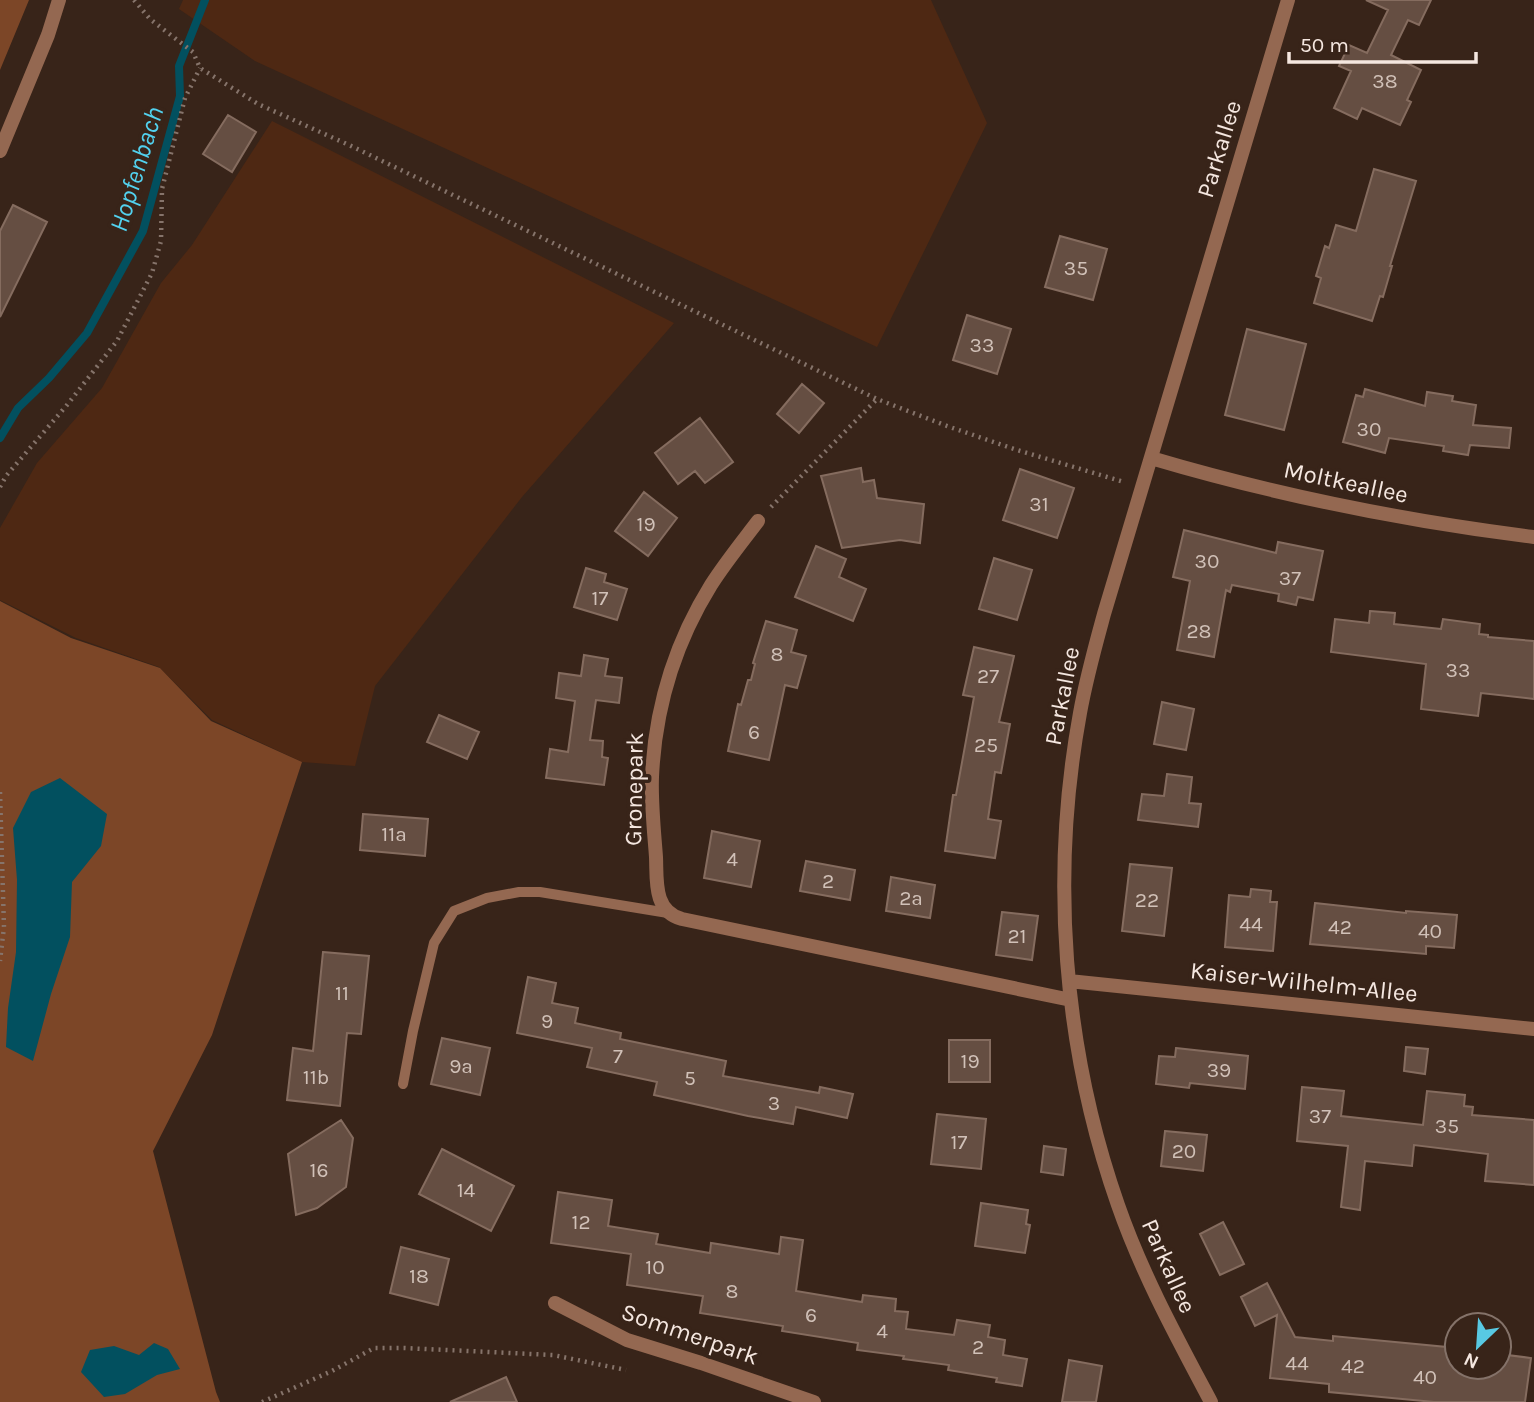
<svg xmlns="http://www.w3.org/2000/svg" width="1534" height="1402" font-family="Karla,sans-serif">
  <rect width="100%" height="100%" fill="#382419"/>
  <path fill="#4e2813" d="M 183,0 L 931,0 L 987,123 L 877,347 L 255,61 L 179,9 Z
    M 272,121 L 674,323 L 522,497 L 375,686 L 355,766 L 302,762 L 212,720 L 159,667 L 76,638 L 0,600 L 0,528 L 37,463 L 102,388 L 161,283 L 192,245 Z"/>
  <path fill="#7c4627" d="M 0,0 L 29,0 L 0,70 Z
    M 0,601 L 71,638 L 160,668 L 211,721 L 302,762 L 212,1035 L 153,1151 L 216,1392 L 220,1402 L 0,1402 Z"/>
  <path fill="#02505f" d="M 60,778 L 107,814 L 101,846 L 72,882 L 70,937 L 51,994 L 33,1061 L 6,1047 L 8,1008 L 16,952 L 17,880 L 13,828 L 31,792 Z
    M 154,1343 L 168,1349 L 180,1369 L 157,1375 L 125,1394 L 104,1397 L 81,1372 L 90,1350 L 114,1346 L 139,1355 Z"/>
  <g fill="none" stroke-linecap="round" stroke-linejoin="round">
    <path stroke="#02505f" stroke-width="8" d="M 0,438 L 18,408 L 49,378 L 87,333 L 143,231 L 180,96 L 179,66 L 205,0"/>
  </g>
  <path fill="#654e42" stroke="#856c5f" stroke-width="2" d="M 1366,0 L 1431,0 L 1419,25 L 1408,20 L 1391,55 L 1421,70 L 1407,100 L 1411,102 L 1400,125 L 1362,108 L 1357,119 L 1334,108 L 1351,71 L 1339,66 L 1349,45 L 1367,53 L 1388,10 Z
    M 228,115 L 256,132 L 232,172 L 203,154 Z
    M 1374,169 L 1416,181 L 1390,266 L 1392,266 L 1383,297 L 1380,296 L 1372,321 L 1314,303 L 1321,278 L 1316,276 L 1325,246 L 1329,248 L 1336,225 L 1356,231 Z
    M 13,205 L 47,222 L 0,317 L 0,231 Z
    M 1060,236 L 1107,249 L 1093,300 L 1045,287 Z
    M 967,315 L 1011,329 L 997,374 L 953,360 Z
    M 1247,329 L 1306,344 L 1284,430 L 1225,415 Z
    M 802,384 L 824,403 L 799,433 L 777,414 Z
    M 1365,389 L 1425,406 L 1427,392 L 1453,396 L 1452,401 L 1476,405 L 1473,425 L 1511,428 L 1509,448 L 1470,445 L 1468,455 L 1443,451 L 1444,446 L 1389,438 L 1385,453 L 1343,442 L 1356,395 L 1363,397 Z
    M 700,418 L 733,462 L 705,483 L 695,471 L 678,484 L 655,453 Z
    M 861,468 L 863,482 L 874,480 L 877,498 L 924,504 L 920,543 L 900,540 L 842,548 L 821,476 Z
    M 1020,469 L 1074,488 L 1057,538 L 1003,520 Z
    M 644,492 L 677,518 L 648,556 L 615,531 Z
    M 1184,530 L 1276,553 L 1278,542 L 1323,551 L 1313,600 L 1298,597 L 1296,605 L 1278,601 L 1279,594 L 1232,585 L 1230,592 L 1226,590 L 1214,657 L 1177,650 L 1190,581 L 1173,577 Z
    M 816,546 L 846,559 L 839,577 L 866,589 L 853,621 L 795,597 Z
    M 994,558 L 1032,570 L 1017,620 L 979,609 Z
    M 586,568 L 606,574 L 604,582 L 627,589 L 617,620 L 574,607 Z
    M 1370,611 L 1395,613 L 1394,624 L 1441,629 L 1443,619 L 1480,624 L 1479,634 L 1488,635 L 1488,637 L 1534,641 L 1534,699 L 1481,693 L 1478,716 L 1421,709 L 1426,664 L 1331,652 L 1335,619 L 1369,623 Z
    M 766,621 L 797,630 L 791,652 L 806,656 L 797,688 L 785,685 L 769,760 L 728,751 L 738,704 L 741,705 L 748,680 L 751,680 L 755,664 L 753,663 Z
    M 974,647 L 1014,656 L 999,722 L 1010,724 L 1001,773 L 995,772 L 988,819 L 1001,821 L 995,858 L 945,851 L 953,795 L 956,795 L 974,697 L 963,695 Z
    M 584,655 L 608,659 L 605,676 L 622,678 L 619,703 L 596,700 L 590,740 L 603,741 L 602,757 L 608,758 L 604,785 L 546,778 L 550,749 L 568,752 L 575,701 L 556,698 L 559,673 L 581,676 Z
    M 1162,702 L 1194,709 L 1186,750 L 1154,744 Z
    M 439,715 L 479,732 L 467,759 L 427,742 Z
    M 1167,774 L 1192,777 L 1189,803 L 1201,804 L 1198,827 L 1138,820 L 1142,794 L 1164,796 Z
    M 363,814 L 428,819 L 425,856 L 360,850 Z
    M 712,831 L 760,841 L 751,887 L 704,878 Z
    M 806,861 L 855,870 L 850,900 L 800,891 Z
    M 1130,864 L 1172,868 L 1164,936 L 1122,931 Z
    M 891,877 L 935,885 L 930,918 L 886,911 Z
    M 1251,889 L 1271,891 L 1270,902 L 1277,902 L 1273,951 L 1225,947 L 1229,895 L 1250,897 Z
    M 1315,903 L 1406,913 L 1406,911 L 1457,915 L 1454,948 L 1426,946 L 1426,954 L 1310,944 Z
    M 1002,912 L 1038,916 L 1032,960 L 996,955 Z
    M 323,952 L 369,956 L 361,1034 L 347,1033 L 340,1106 L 287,1100 L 293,1048 L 313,1051 Z
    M 528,977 L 556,983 L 552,1003 L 578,1008 L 575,1023 L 621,1033 L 620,1039 L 726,1061 L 723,1076 L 819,1093 L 820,1087 L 853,1094 L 847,1118 L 796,1107 L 793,1124 L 748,1116 L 654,1095 L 657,1082 L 587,1067 L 592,1048 L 517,1033 Z
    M 442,1038 L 490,1048 L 480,1095 L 431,1084 Z
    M 949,1040 L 990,1040 L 990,1082 L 949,1082 Z
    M 1406,1047 L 1428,1049 L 1425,1074 L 1404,1071 Z
    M 1176,1048 L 1248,1056 L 1245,1089 L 1190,1083 L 1189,1088 L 1156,1084 L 1159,1056 L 1175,1057 Z
    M 1302,1087 L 1344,1091 L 1341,1116 L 1423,1125 L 1427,1091 L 1465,1095 L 1464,1106 L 1473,1107 L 1472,1115 L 1534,1120 L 1534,1185 L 1485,1181 L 1488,1154 L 1414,1145 L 1412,1166 L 1365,1161 L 1360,1210 L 1341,1207 L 1348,1146 L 1297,1141 Z
    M 937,1114 L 986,1119 L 981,1169 L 931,1164 Z
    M 341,1120 L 353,1138 L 346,1187 L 317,1208 L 296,1215 L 288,1154 Z
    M 1165,1131 L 1207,1135 L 1203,1171 L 1161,1166 Z
    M 1044,1146 L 1066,1149 L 1063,1175 L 1041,1172 Z
    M 442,1149 L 514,1186 L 491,1231 L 419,1194 Z
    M 558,1192 L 612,1200 L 608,1226 L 658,1234 L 656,1244 L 710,1253 L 711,1243 L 779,1254 L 781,1237 L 803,1240 L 796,1291 L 862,1302 L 863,1295 L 896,1299 L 895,1311 L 908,1312 L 906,1329 L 954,1335 L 957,1320 L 990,1325 L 988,1337 L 1005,1340 L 1003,1355 L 1027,1359 L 1022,1386 L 996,1382 L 997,1378 L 948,1370 L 949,1365 L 903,1359 L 904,1356 L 857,1350 L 858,1343 L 782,1331 L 783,1326 L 700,1313 L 703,1296 L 627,1285 L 631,1254 L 551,1243 Z
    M 981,1203 L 1028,1210 L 1026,1224 L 1030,1225 L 1025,1253 L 975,1246 Z
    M 1223,1222 L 1244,1264 L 1220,1275 L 1200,1234 Z
    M 401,1247 L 449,1259 L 438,1305 L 390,1293 Z
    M 1267,1283 L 1295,1337 L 1333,1341 L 1333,1336 L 1457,1348 L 1457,1367 L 1499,1367 L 1499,1354 L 1531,1358 L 1525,1402 L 1434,1402 L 1329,1392 L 1329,1384 L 1270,1378 L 1277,1315 L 1255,1326 L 1241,1297 Z
    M 1069,1360 L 1102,1366 L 1096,1402 L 1062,1402 Z
    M 506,1377 L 517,1402 L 450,1402 Z"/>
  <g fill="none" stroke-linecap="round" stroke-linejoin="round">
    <path stroke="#86746b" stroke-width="4.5" stroke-dasharray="2 5" stroke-linecap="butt" d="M 134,0 L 150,19 L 193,52 L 200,68 L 258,104 L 349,145 L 877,399 L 947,426 L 1017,450 L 1124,482
      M 0,487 L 6,476 L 67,405 L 117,341 L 152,273 L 161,241 L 162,189 L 185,98 L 200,68
      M 771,507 L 877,399
      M 0,792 L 4,927 L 0,961
      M 262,1402 L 332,1371 L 374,1348 L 404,1348 L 553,1355 L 626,1370"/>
    <path stroke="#946851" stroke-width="10" d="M 403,1084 L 413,1031 L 434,943 L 454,911 L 487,898 L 519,892 L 540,892 L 668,913"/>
    <path stroke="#946851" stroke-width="14" d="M 0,151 L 48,35 L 59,0
      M 1151,458 C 1276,495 1405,521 1534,537
      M 758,521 C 742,542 725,563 711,585 C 675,643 655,709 652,777 C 651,803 654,830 656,857 C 657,880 653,911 682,919 L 1071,1000
      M 1069,981 L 1534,1029
      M 555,1303 L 627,1340 L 701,1363 L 814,1402
      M 1211,1402 C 1177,1338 1142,1274 1118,1205 C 1063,1048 1050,876 1080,713 C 1086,679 1095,647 1104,614 L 1288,0"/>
  </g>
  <g text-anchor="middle" stroke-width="7" stroke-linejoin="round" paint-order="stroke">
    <g font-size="21" fill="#d1c1b8">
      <text x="1385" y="88">38</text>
      <text x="1076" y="275">35</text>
      <text x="982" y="352">33</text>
      <text x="1369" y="436">30</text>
      <text x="1039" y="511">31</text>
      <text x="646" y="531">19</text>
      <text x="1207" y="568">30</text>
      <text x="1290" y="585">37</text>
      <text x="600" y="605">17</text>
      <text x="1199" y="638">28</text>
      <text x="777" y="661">8</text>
      <text x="1458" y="677">33</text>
      <text x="988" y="683">27</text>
      <text x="754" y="739">6</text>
      <text x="986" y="752">25</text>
      <text x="394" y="841">11a</text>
      <text x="732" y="866">4</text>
      <text x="828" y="888">2</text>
      <text x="911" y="905">2a</text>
      <text x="1147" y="907">22</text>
      <text x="1251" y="931">44</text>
      <text x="1340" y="934">42</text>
      <text x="1430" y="938">40</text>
      <text x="1017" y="943">21</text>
      <text x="342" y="1000">11</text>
      <text x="547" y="1028">9</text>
      <text x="618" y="1063">7</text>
      <text x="970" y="1068">19</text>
      <text x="461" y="1073">9a</text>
      <text x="1219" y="1077">39</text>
      <text x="316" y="1084">11b</text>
      <text x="690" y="1085">5</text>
      <text x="774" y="1110">3</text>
      <text x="1320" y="1123">37</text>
      <text x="1447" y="1133">35</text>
      <text x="959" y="1149">17</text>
      <text x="1184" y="1158">20</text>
      <text x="319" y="1177">16</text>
      <text x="466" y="1197">14</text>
      <text x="581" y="1229">12</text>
      <text x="655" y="1274">10</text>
      <text x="419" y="1283">18</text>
      <text x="732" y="1298">8</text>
      <text x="811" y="1322">6</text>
      <text x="882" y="1338">4</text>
      <text x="978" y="1354">2</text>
      <text x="1297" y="1370">44</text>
      <text x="1353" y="1373">42</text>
      <text x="1425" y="1384">40</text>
    </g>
    <g font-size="24" fill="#f5e7e0" stroke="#382419">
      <text transform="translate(1219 149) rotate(-73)" y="8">Parkallee</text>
      <text transform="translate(1346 482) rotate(12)" y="8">Moltkeallee</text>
      <text transform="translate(1062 696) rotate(-79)" y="8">Parkallee</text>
      <text transform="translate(634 789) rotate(-89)" y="8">Gronepark</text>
      <text transform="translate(1304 982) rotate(6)" y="8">Kaiser-Wilhelm-Allee</text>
      <text transform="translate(1169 1266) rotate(66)" y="8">Parkallee</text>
      <text transform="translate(690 1334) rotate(19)" y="8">Sommerpark</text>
    </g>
    <g font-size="26" font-style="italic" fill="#52d1ee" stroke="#382419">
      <text transform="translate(136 169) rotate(-73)" y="9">Hopfenbach</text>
    </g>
  </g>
  <g transform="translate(1478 1346) rotate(205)"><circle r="33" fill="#382419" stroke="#847269" stroke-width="2"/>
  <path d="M0-5L12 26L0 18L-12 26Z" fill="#58c9e3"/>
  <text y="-10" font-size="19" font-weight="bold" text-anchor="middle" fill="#f5e7e0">N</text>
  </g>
  <path d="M1289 52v10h187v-10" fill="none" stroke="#f5e7e0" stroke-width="3.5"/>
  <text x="1300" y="52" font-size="21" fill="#f5e7e0" stroke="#382419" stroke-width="5" paint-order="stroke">50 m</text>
</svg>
